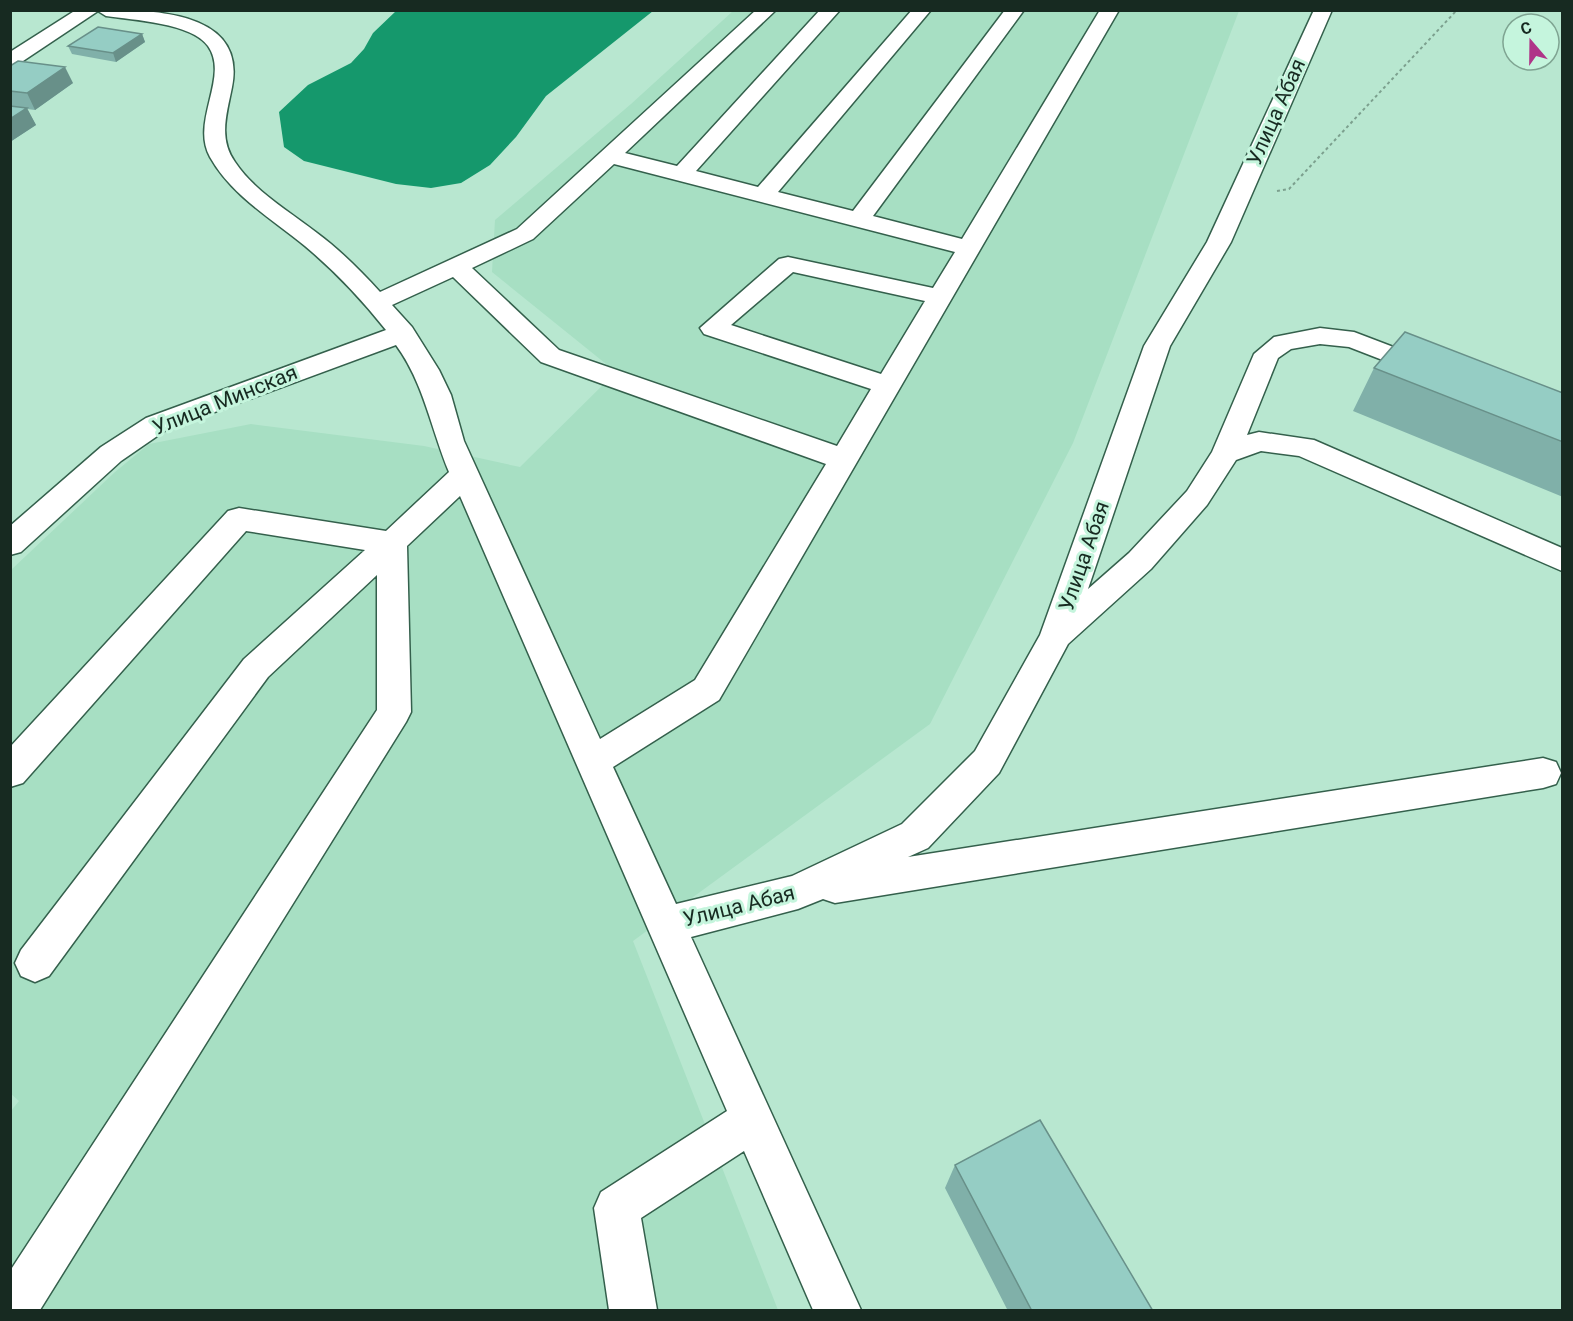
<svg xmlns="http://www.w3.org/2000/svg" width="1573" height="1321" font-family="Roboto,sans-serif">
  <rect width="100%" height="100%" fill="#b8e7d0"/>
  <path fill="#a7dfc3" d="M 733,11 L 1239,11 L 1073,443 L 930,724 L 633,941 L 778,1310 L 11,1310 L 10,1112 L 19,1101 L 10,1093 L 11,570 L 115,472 L 149,444 L 251,424 L 424,446 L 520,467 L 616,372 L 492,272 L 495,220 L 631,104 Z"/>
  <path fill="#15986c" d="M 396,11 L 396,10 L 653,11 L 546,96 L 516,137 L 490,165 L 461,183 L 431,188 L 396,184 L 304,161 L 284,147 L 279,112 L 308,85 L 351,63 L 364,49 L 373,33 Z"/>
  <g fill="none" stroke-linecap="round" stroke-linejoin="round">
    <defs>
      <path id="minor" d="M 76,10 C 129,10 249,2 232,87 C 227,113 218,138 235,162 C 255,192 289,211 317,233 C 340,250 361,271 380,292 L 517,229 L 756,10 L 776,10 L 625,153 L 677,166 L 820,10 L 840,10 L 696,171 L 758,187 L 912,10 L 931,10 L 778,192 L 853,211 L 1005,10 L 1024,10 L 873,216 L 962,239 L 1100,10 L 1119,10 L 719,700 L 613,767 L 676,904 L 792,876 L 902,824 L 975,751 L 1040,635 L 1144,346 L 1207,242 L 1314,10 L 1332,10 L 1231,242 L 1170,346 L 1088,589 L 1129,553 L 1187,491 L 1212,452 L 1254,354 L 1274,337 L 1320,328 L 1354,332 L 1438,364 L 1442,370 L 1438,376 L 1429,378 L 1349,347 L 1320,344 L 1291,349 L 1278,358 L 1247,435 L 1259,432 L 1314,440 L 1562,548 L 1562,571 L 1299,456 L 1261,451 L 1236,460 L 1207,505 L 1151,569 L 1068,644 L 999,773 L 928,848 L 908,857 L 1543,758 L 1556,762 L 1561,773 L 1556,784 L 1543,788 L 835,903 L 823,899 L 798,909 L 691,937 L 861,1310 L 813,1310 L 744,1151 L 641,1218 L 657,1310 L 609,1310 L 594,1208 L 601,1192 L 727,1111 L 460,496 L 407,546 L 411,712 L 406,722 L 40,1310 L 10,1310 L 10,1271 L 377,710 L 377,575 L 268,677 L 49,976 L 35,982 L 21,976 L 15,963 L 21,950 L 244,659 L 365,550 L 246,531 L 23,783 L 10,787 L 10,747 L 228,511 L 239,508 L 386,531 L 449,472 C 431,429 424,383 396,345 L 166,430 L 121,461 L 21,552 L 10,555 L 10,526 L 101,447 L 146,418 L 386,330 C 362,300 336,272 305,246 C 271,218 232,196 210,157 C 190,121 230,77 208,46 C 192,23 133,20 106,16 L 98,11 L 17,65 L 10,67 L 10,52 ZM 614,164 L 955,252 L 933,288 L 788,257 L 779,259 L 700,328 L 704,334 L 871,389 L 837,446 L 559,350 L 472,268 L 533,239 ZM 793,272 L 925,301 L 881,374 L 731,325 ZM 453,277 L 541,362 L 826,464 L 695,680 L 600,739 L 464,441 L 451,395 L 439,370 L 412,327 L 392,305 Z"/>
    </defs>
    <use href="#minor" stroke="#34604c" stroke-width="3"/>
    <path stroke="#7ca08e" stroke-width="2" stroke-dasharray="3 3" stroke-linecap="butt" d="M 1277,191 L 1289,189 L 1457,10"/>
    <use href="#minor" fill="#fff" fill-rule="evenodd"/>
  </g>
  <path fill="#80b0a9" d="M 142,34 L 145,42 L 116,62 L 72,54 L 68,46 Z
    M 10,66 L 73,83 L 35,110 L 27,109 L 36,125 L 10,142 Z
    M 1374,368 L 1563,393 L 1563,497 L 1353,411 Z
    M 955,1165 L 1153,1311 L 1008,1311 L 945,1188 Z"/>
  <path fill="#689089" d="M 142,34 L 145,42 L 116,62 L 113,53 Z
    M 65,67 L 73,83 L 35,110 L 27,93 Z
    M 27,108 L 36,125 L 10,142 L 10,119 Z"/>
  <path fill="#95cdc4" stroke="#689089" stroke-width="1.5" d="M 98,27 L 142,34 L 113,53 L 68,46 Z
    M 18,61 L 65,67 L 27,93 L 10,91 L 10,66 Z
    M 10,106 L 27,108 L 10,119 Z
    M 1405,332 L 1563,393 L 1563,442 L 1374,368 Z
    M 1040,1120 L 1153,1311 L 1032,1311 L 955,1165 Z"/>
  <g text-anchor="middle" stroke-width="6" stroke-linejoin="round" paint-order="stroke">
    <g font-size="21" fill="#172a21" stroke="#c5f5dd">
      <text transform="translate(1276 112) rotate(-66)" y="7">Улица Абая</text>
      <text transform="translate(225 400) rotate(-22)" y="7">Улица Минская</text>
      <text transform="translate(1084 556) rotate(-71)" y="7">Улица Абая</text>
      <text transform="translate(739 906) rotate(-14)" y="7">Улица Абая</text>
    </g>
  </g>
  <rect width="1573" height="1321" fill="none" stroke="#172a21" stroke-width="24"/>
  <g transform="translate(1531 42) rotate(340)"><circle r="28" fill="#c5f5dd" stroke="#7fa492" stroke-width="1.5"/>
  <path d="M0-4.5L10 22L0 15L-10 22Z" fill="#af3588"/>
  <text y="-9" font-size="16" font-weight="bold" text-anchor="middle" fill="#172a21">С</text>
  </g>
</svg>
